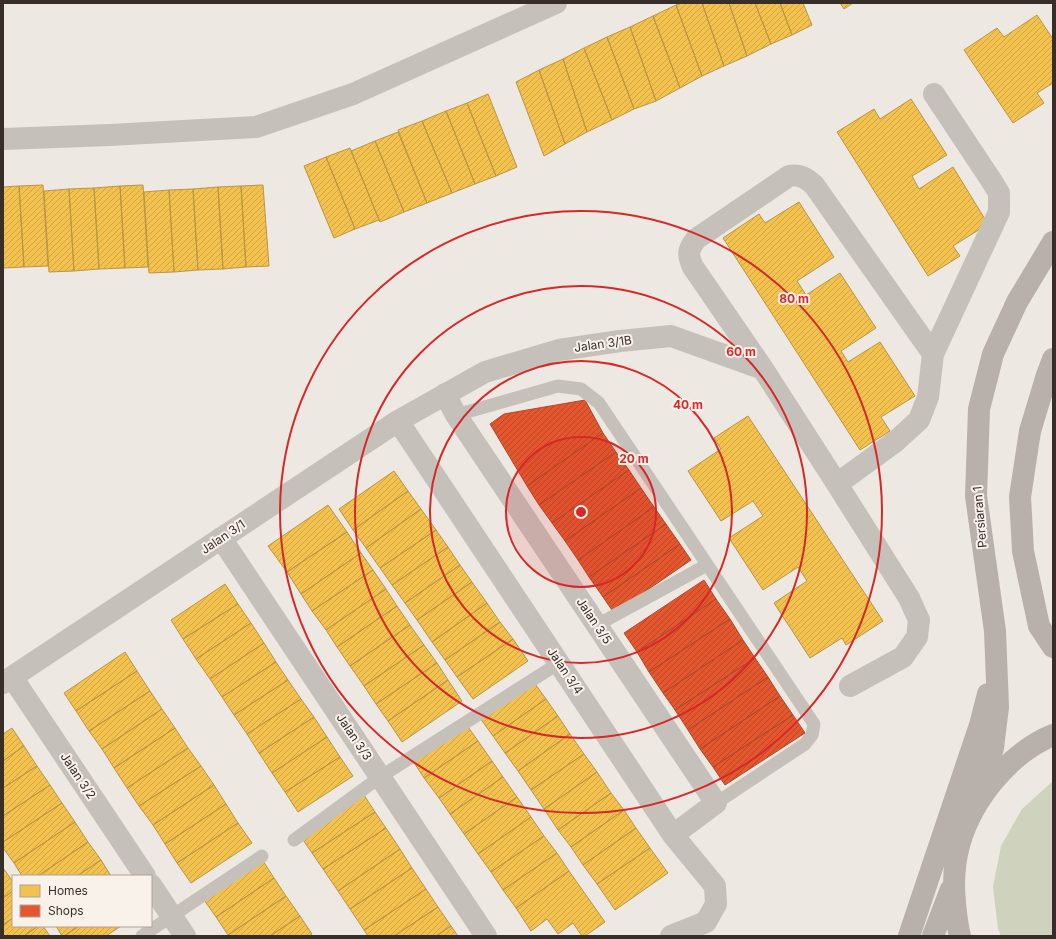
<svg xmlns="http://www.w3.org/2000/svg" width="1056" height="939" font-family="Inter,sans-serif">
  <defs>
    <pattern id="homes-hatch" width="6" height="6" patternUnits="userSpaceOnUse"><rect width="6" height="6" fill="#f2c14e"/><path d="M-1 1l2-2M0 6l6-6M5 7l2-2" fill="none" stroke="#d0a644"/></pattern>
    <pattern id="shops-hatch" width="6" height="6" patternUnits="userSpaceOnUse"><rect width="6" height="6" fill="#e4572e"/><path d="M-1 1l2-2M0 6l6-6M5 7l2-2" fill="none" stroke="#ba4827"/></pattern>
  </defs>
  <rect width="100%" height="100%" fill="#eee8e2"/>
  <path fill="#cfd2bd" d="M 1053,781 L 1053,936 L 1001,936 L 998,929 L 993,887 L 1001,846 L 1022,809 Z"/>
  <path fill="url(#homes-hatch)" stroke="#ba9543" d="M 681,3 L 702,3 L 724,66 L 702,76 L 676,5 Z
    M 702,3 L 729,3 L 747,56 L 724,66 Z
    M 729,3 L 755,3 L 771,44 L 747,56 Z
    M 755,3 L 780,3 L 792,35 L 771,44 Z
    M 780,3 L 803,3 L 812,25 L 792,35 Z
    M 840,3 L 853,3 L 844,9 Z
    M 676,5 L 702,76 L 680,88 L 653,16 Z
    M 1037,15 L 1053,39 L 1053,83 L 1037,93 L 1044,103 L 1013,123 L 964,50 L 997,28 L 1004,37 Z
    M 653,16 L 680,88 L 656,101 L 630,27 Z
    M 630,27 L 656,101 L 634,109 L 607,37 Z
    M 607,37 L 634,109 L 612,120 L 584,48 Z
    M 584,48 L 612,120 L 587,132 L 563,59 Z
    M 563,59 L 587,132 L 565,144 L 539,70 Z
    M 539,70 L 565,144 L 544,156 L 516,82 Z
    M 488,94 L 517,167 L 496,176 L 467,103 Z
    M 911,99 L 947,155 L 912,176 L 919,189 L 953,167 L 988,224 L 953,246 L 960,256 L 928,276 L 837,132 L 874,109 L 880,119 Z
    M 467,103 L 496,176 L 475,184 L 446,111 Z
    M 446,111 L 475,184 L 452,193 L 422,121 Z
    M 422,121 L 452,193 L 427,203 L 398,130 Z
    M 398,132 L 427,203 L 404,212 L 375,141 Z
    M 375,141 L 404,212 L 380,222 L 351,151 Z
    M 350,148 L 379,220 L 355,229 L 326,157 Z
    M 326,157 L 355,229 L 334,238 L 304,166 Z
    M 43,185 L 48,266 L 24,267 L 19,186 Z
    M 143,185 L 148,267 L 125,268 L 120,186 Z
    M 263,185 L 269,266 L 246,267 L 241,186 Z
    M 19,186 L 24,267 L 3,268 L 3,187 Z
    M 120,186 L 125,268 L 99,269 L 94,188 Z
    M 241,186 L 246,267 L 223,269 L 218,187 Z
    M 218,187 L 223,269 L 198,270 L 193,189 Z
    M 94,188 L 99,269 L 74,271 L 69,189 Z
    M 69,189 L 74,271 L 49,272 L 44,191 Z
    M 193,189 L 198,270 L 174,272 L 169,190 Z
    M 169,190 L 174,272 L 149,273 L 144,192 Z
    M 799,202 L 834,257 L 797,281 L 806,295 L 840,273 L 876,328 L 841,351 L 848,362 L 880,342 L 915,396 L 881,417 L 890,431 L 860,450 L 723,238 L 759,214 L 765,223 Z
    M 748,416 L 883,621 L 846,645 L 842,638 L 810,658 L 774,603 L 807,581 L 798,567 L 763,590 L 729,538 L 763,516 L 753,501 L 721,521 L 688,471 L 721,449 L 714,438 Z
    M 394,471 L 408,491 L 353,530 L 339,509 Z
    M 408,491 L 421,509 L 366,548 L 353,530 Z
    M 328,505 L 347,532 L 287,572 L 268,546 Z
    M 421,509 L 436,530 L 380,568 L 366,548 Z
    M 436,530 L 448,547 L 392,585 L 380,568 Z
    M 347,532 L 361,553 L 301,594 L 287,572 Z
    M 448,547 L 460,565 L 405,603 L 392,585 Z
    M 361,553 L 373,570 L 312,611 L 301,594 Z
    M 460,565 L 472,582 L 417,620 L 405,603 Z
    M 373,570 L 386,589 L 326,630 L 312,611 Z
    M 472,582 L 487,603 L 432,642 L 417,620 Z
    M 225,584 L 238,604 L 183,639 L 171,620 Z
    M 386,589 L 397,606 L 337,647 L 326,630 Z
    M 487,603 L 500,622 L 445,660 L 432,642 Z
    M 238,604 L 251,623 L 196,659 L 183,639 Z
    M 397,606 L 410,625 L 350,666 L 337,647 Z
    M 500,622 L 513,639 L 457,677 L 445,660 Z
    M 251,623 L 264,643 L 210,679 L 196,659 Z
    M 410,625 L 424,645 L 364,686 L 350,666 Z
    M 513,639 L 528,661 L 473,699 L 457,677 Z
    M 264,643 L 276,662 L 222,697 L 210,679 Z
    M 424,645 L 437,663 L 376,704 L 364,686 Z
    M 125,652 L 137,671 L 76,711 L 64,693 Z
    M 276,662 L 288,680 L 234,715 L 222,697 Z
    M 437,663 L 448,680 L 388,721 L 376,704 Z
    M 137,671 L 150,691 L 89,731 L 76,711 Z
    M 288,680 L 301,699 L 247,734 L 234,715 Z
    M 448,680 L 462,701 L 402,742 L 388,721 Z
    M 533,681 L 546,699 L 493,736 L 480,718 Z
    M 150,691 L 162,709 L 102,749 L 89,731 Z
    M 301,699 L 314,717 L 259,753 L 247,734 Z
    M 546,699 L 558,716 L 505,753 L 493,736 Z
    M 162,709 L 175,728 L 114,768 L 102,749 Z
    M 558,716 L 570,734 L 518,771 L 505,753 Z
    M 314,717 L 327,737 L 272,773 L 259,753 Z
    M 466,724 L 478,741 L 424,778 L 413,761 Z
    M 12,728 L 24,746 L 3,761 L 3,734 Z
    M 175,728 L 188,748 L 127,788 L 114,768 Z
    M 570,734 L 584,754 L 531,790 L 518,771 Z
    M 327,737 L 340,757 L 285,792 L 272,773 Z
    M 478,741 L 492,761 L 439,798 L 424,778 Z
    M 24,746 L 37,766 L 3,788 L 3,761 Z
    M 188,748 L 201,766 L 139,806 L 127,788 Z
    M 584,754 L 597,772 L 544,809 L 531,790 Z
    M 340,757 L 353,776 L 298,812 L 285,792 Z
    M 492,761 L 503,777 L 450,814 L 439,798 Z
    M 37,766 L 50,785 L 3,816 L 3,788 Z
    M 201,766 L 214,785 L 153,825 L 139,806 Z
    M 597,772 L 611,793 L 558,830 L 544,809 Z
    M 503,777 L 517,797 L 464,834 L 450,814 Z
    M 50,785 L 62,803 L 3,842 L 3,816 Z
    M 214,785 L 226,804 L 165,844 L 153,825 Z
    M 611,793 L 624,810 L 571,847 L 558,830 Z
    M 364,795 L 375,812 L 312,853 L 301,837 Z
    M 517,797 L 531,817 L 478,854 L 464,834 Z
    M 62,803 L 75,822 L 14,863 L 3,848 L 3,842 Z
    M 226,804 L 238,823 L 177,863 L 165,844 Z
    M 624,810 L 636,828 L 583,865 L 571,847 Z
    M 375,812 L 386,828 L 323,869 L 312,853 Z
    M 531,817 L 544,836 L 491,872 L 478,854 Z
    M 75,822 L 88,842 L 38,876 L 22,876 L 14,863 Z
    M 238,823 L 252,843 L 191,883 L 177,863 Z
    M 386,828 L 400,849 L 338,891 L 323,869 Z
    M 636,828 L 650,848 L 597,884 L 583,865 Z
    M 544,836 L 557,853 L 503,890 L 491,872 Z
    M 88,842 L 101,860 L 77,876 L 38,876 Z
    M 650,848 L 668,873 L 615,910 L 597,884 Z
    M 400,849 L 412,868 L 350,909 L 338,891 Z
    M 557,853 L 569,871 L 516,908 L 503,890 Z
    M 101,860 L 111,876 L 77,876 Z
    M 263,861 L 274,878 L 216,917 L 204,900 Z
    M 412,868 L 426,889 L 364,930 L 350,909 Z
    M 4,869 L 13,882 L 13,891 L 3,898 L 3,870 Z
    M 569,871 L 605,922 L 585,936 L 582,936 L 573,923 L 558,934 L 547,919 L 531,931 L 516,908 Z
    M 274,878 L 286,896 L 228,935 L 216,917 Z
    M 426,889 L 438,907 L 394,936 L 368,936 L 364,930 Z
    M 13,891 L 13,918 L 3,925 L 3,898 Z
    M 286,896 L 300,916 L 270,936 L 228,936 L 228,935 Z
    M 438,907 L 451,926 L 436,936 L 394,936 Z
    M 300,916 L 312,934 L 309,936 L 270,936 Z
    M 13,918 L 13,926 L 38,926 L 24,936 L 3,936 L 3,925 Z
    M 38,926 L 43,926 L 50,936 L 24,936 Z
    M 56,926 L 79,926 L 64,936 L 62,936 Z
    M 79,926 L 121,926 L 106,936 L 64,936 Z
    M 451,926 L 458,936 L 436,936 Z"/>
  <path fill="url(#shops-hatch)" stroke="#b04a2c" d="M 585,400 L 603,433 L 527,486 L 490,424 L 504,414 Z
    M 603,433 L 616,452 L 539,505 L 527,486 Z
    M 616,452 L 629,470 L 552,523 L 539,505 Z
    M 629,470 L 641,488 L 565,541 L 552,523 Z
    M 641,488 L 654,507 L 578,560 L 565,541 Z
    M 654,507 L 666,524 L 589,577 L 578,560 Z
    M 666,524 L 680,544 L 603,597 L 589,577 Z
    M 680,544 L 691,560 L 614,613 L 603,597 Z
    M 704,580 L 716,599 L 637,652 L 624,633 Z
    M 716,599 L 730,619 L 649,672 L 637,652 Z
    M 730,619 L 743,640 L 663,693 L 649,672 Z
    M 743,640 L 755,658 L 675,710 L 663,693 Z
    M 755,658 L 768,677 L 688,730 L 675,710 Z
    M 768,677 L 780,696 L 700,749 L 688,730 Z
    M 780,696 L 793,715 L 713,767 L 700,749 Z
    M 793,715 L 805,733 L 725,785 L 713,767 Z"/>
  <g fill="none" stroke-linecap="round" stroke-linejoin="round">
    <path stroke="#c6c0bb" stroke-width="13" d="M 456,415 L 558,386 L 581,389 L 599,403 L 814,724 L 812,735 L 805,744 L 716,803
      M 597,625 L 707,565
      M 294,840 L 380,777 L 559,663
      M 142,936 L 262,856"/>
    <path stroke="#c6c0bb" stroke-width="22" d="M 3,139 L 110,135 L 256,127 L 353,94 L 556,3
      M 445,394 L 456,415 L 716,803 L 673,835
      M 398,421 L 673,835 L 715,886 L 716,904 L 706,922 L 671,936
      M 837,484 L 896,441 L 919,420 L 928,397 L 933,354 L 999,212 L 999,193 L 991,180 L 934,94
      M 221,538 L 486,936
      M 12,677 L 145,876
      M 3,683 L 398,421 L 485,372 L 559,350 L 620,341 L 671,336 L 763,369
      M 850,686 L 903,657 L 917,637 L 919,620 L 909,598 L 837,484 L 763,369 L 693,267 C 687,254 688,250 696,239 L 789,176 C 800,174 806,178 814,185 L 933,354
      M 151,885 L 185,936"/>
    <path stroke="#b7b0ab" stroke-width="22" d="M 1053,359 L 1047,375 L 1030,431 L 1020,497 L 1023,551 L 1039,626 L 1053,647
      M 976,804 L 993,748 L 998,707 L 995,631 L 976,496 L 979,409 L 993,354 L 1017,302 L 1053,242
      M 909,936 L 980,725 L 988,694
      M 933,936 L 951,889
      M 960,936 C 957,925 956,914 955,903 C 953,883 954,862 960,842 C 973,798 1010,753 1053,735"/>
  </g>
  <circle cx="581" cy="512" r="75" fill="#d62828" fill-opacity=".12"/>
  <g fill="none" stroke="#d62828" stroke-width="2">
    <circle cx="581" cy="512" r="75"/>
    <circle cx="581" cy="512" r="151"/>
    <circle cx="581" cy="512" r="226"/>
    <circle cx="581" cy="512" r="301"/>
  </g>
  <g text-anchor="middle" stroke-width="4" stroke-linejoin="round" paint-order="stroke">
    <g font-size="12" fill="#372d29" stroke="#f9f2ea">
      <text transform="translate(603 344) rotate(-8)" y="4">Jalan 3/1B</text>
      <text transform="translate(980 517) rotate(-95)" y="4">Persiaran 1</text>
      <text transform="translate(223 537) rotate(-34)" y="4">Jalan 3/1</text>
      <text transform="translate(594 621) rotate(56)" y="4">Jalan 3/5</text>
      <text transform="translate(565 671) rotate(56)" y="4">Jalan 3/4</text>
      <text transform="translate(354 737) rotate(56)" y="4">Jalan 3/3</text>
      <text transform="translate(78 776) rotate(56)" y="4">Jalan 3/2</text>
    </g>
  </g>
  <circle cx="581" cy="512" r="6" fill="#d62828" stroke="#f9f2ea" stroke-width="2"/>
  <g font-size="12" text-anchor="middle" font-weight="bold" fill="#d62828" stroke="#f9f2ea" stroke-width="4" stroke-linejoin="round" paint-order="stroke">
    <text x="794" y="303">80 m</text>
    <text x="741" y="356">60 m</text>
    <text x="688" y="409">40 m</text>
    <text x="634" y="463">20 m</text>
  </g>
  <rect width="1056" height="939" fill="none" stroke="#372d29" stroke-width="8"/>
  <rect x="12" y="875" width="140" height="52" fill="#f9f2ea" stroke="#aba39d"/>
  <rect x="20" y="885" width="20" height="12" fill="#f2c14e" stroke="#aba39d"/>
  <text x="48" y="895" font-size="12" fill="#372d29">Homes</text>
  <rect x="20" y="905" width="20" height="12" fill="#e4572e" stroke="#aba39d"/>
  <text x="48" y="915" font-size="12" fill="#372d29">Shops</text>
</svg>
